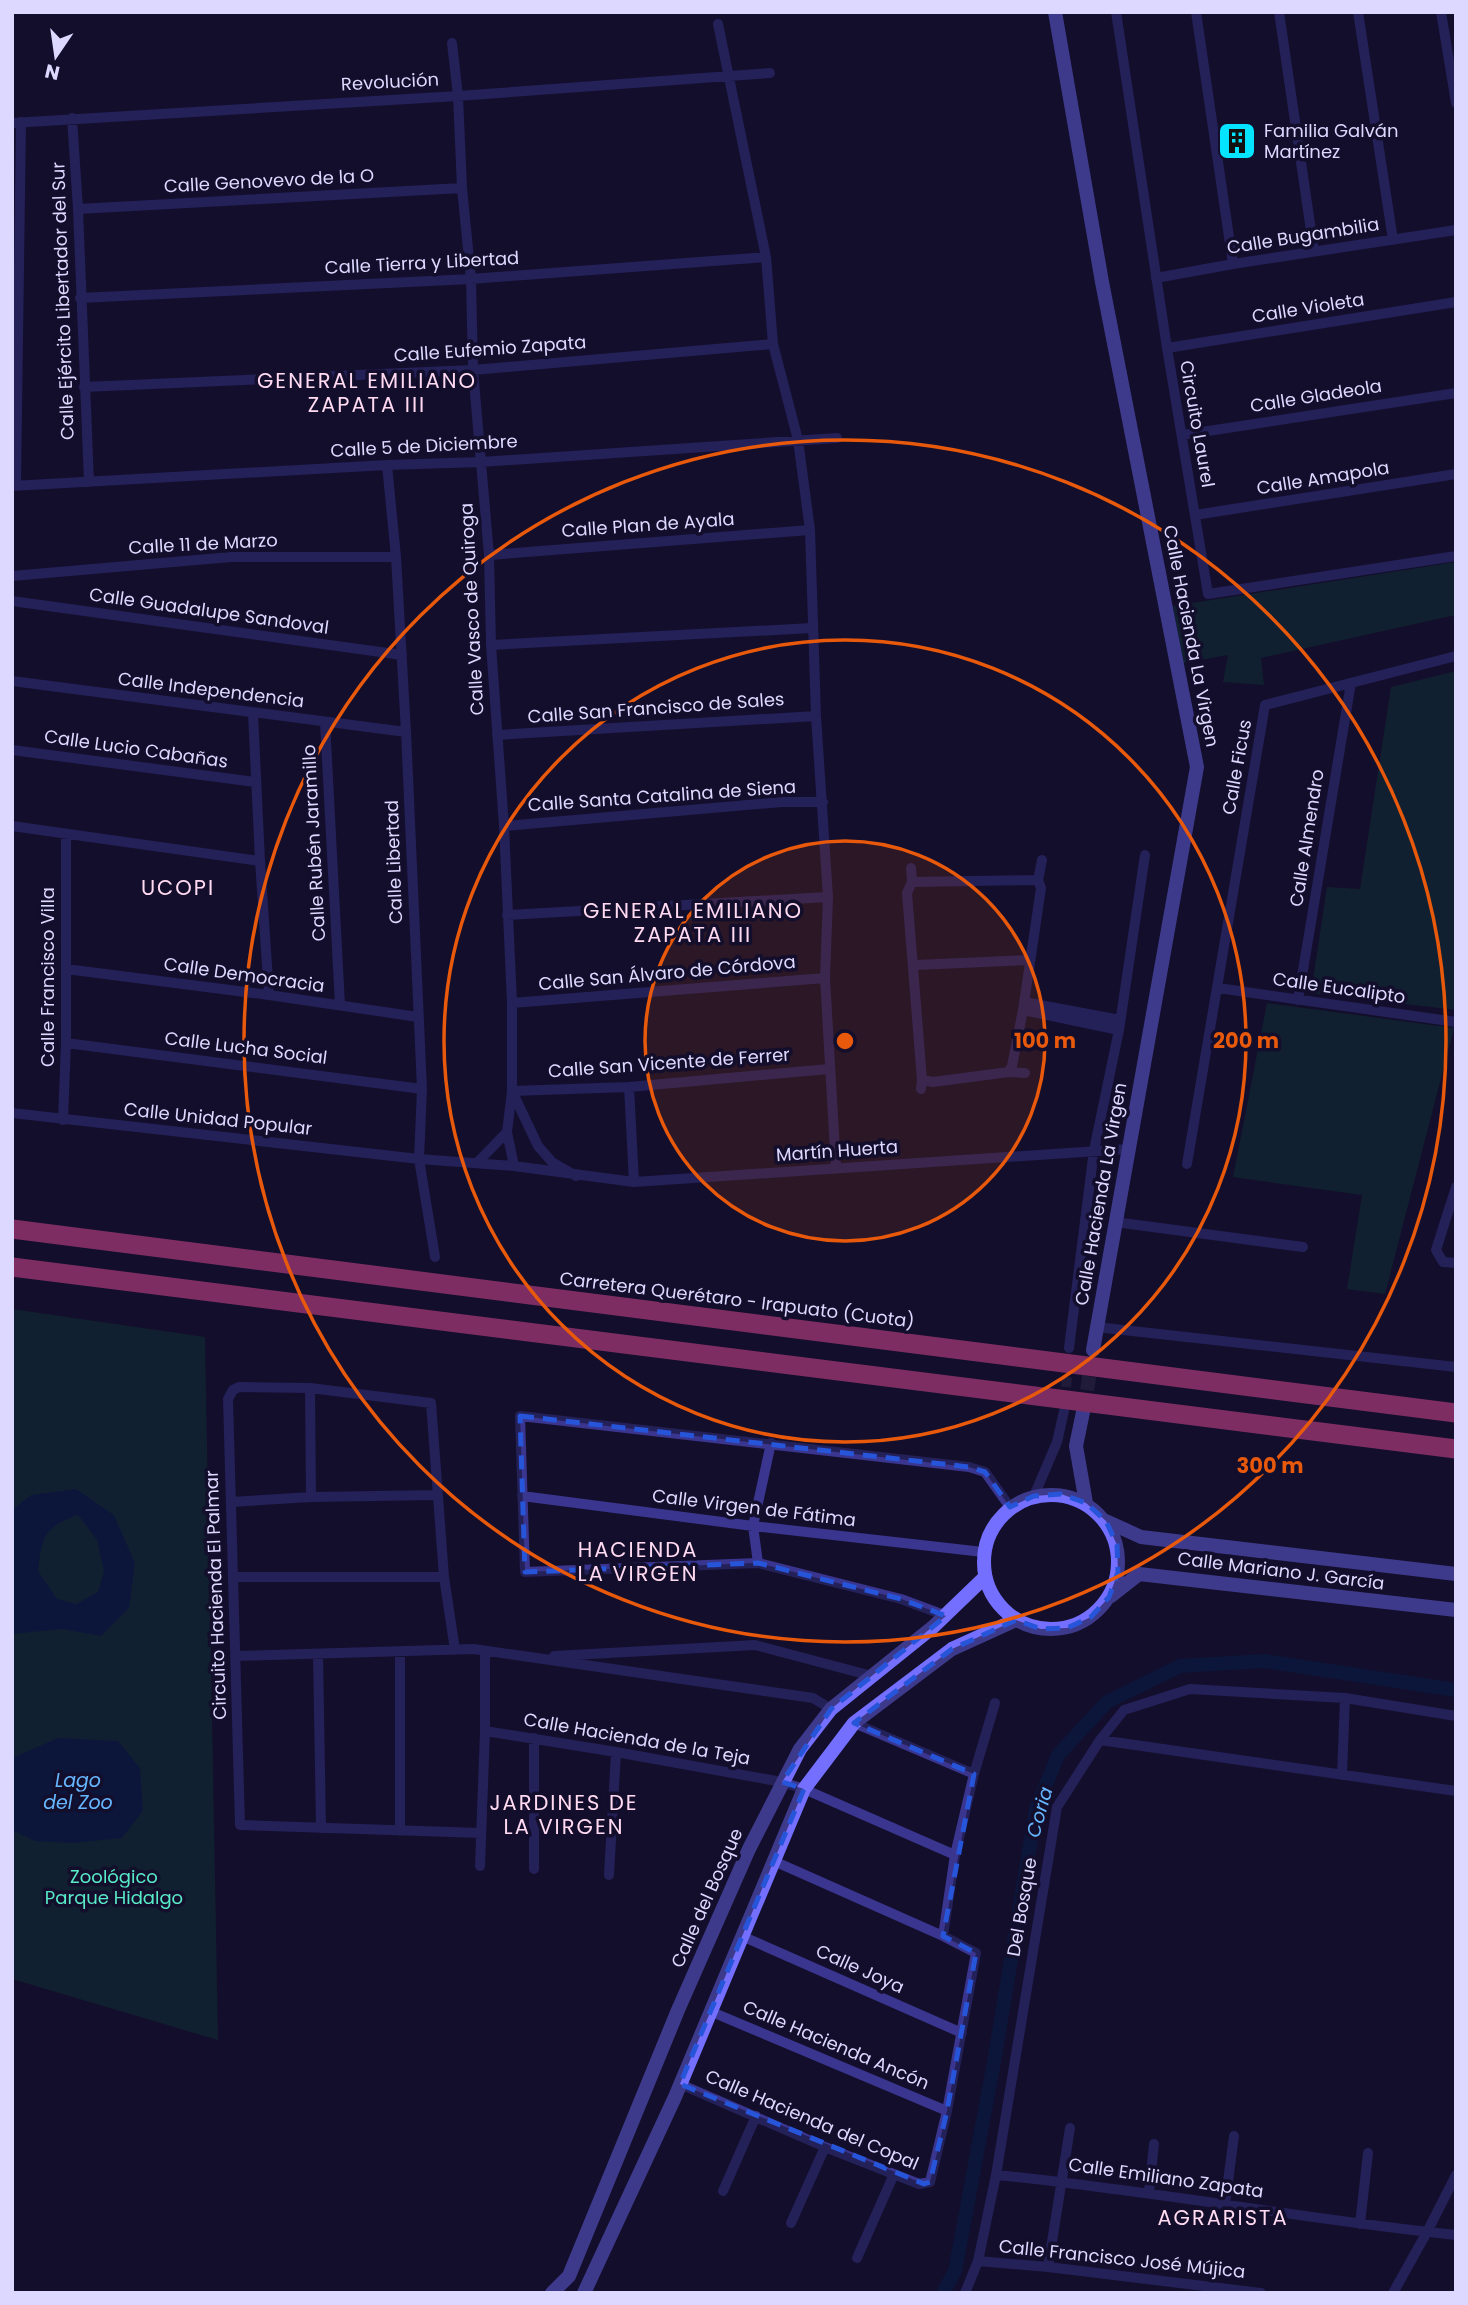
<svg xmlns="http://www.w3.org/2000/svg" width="1468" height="2305" font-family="Poppins,sans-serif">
  <rect width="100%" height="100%" fill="#130e2b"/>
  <path fill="#113535" d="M 1456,562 L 1456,615 L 1261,658 L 1264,685 L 1223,682 L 1228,655 L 1183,663 L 1173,606 Z
    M 1456,671 L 1456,1010 L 1311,993 L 1327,887 L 1360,889 L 1391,687 Z
    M 1267,1003 L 1454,1028 L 1385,1294 L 1347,1289 L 1362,1195 L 1233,1177 Z
    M 12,1309 L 205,1337 L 218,2040 L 12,1979 Z"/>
  <path fill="#061f4c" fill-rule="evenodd" d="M 76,1489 L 114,1515 L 135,1563 L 129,1608 L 101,1636 L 62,1629 L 12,1634 L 12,1510 L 31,1495 ZM 78,1515 L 97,1540 L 104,1571 L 98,1592 L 76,1604 L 57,1599 L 38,1571 C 42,1537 44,1527 78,1515 Z
    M 58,1738 L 118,1741 L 140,1768 L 143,1811 L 122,1838 L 73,1843 L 35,1841 L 12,1830 L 12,1758 Z"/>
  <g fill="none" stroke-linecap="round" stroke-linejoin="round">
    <path stroke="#061f4c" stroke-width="14" d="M 943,2293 L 955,2271 L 994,2062 L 1036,1809 L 1058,1755 L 1107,1702 L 1180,1666 L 1264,1661 L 1456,1690"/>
    <path stroke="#312c4b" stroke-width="10" stroke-dasharray="10 5" stroke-linecap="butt" d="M 1065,1402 L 1068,1362"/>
    <path stroke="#312c4b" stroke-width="14" stroke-dasharray="14 7" stroke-linecap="butt" d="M 1084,1411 L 1092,1358"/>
    <path stroke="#3a358e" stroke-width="10" d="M 1116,12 L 1167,348 L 1208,594 L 1456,556
      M 1196,12 L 1233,264
      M 1279,12 L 1314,251
      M 1358,12 L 1393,240
      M 1441,12 L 1456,103
      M 718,24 L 766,257 L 773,344 L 798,440 L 810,530 L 816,716 L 828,897 L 825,978 L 836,1168
      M 452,43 L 458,96 L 462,188 L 471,279 L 473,370 L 489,555 L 491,645 L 504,826 L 512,1003 L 512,1091 L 538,1146 L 552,1162 L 576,1176
      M 72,118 L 78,209 L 89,482
      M 12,123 L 458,96 L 770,73
      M 78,209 L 462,188
      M 1156,278 L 1233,264 L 1456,230
      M 80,298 L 471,279 L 766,257
      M 1167,348 L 1456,302
      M 84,387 L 473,370 L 773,344
      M 1182,435 L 1456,393
      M 387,465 L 396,557 L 406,732 L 422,1089 L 419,1159 L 435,1257
      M 16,485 L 21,122
      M 12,486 L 387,465 L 481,462 L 837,438
      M 1195,515 L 1456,474
      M 489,555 L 810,530
      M 12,576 L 231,557 L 396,557
      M 12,601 L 402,655
      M 491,645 L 812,628
      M 12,681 L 406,732
      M 253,713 L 260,861 L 269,995
      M 325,722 L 340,1005
      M 497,735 L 816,716
      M 12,750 L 255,782
      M 12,826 L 260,861
      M 504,826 L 782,802 L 823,802
      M 911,868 L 912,882 L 907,893 L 922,1080 L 921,1089
      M 912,882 L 1038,880
      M 507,915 L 828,897
      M 915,965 L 1030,960
      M 66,969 L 269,995 L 418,1017
      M 1218,988 L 1456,1022
      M 1298,1000 L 1351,683
      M 1024,1002 L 1120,1020
      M 512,1003 L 825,978
      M 1023,1010 L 1119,1030
      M 66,1043 L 422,1089
      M 1009,1072 L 1012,1066 L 1023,1010 L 1041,888 L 1038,880 L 1042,860
      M 922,1080 L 933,1082 L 1009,1072 L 1025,1073
      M 629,1087 L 634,1182
      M 512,1091 L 629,1087 L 829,1069
      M 512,1091 L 507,1132 L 514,1166
      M 12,1113 L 419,1159 L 514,1166 L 634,1182 L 1128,1149
      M 63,1120 L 66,1043 L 66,834
      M 477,1163 L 507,1132
      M 1187,1164 L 1265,705 L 1456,656
      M 1456,1187 L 1436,1250 L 1443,1262 L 1456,1263
      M 1115,1222 L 1303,1247
      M 1096,1327 L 1456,1367
      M 1069,1348 L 1094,1150 L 1119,1030 L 1145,855
      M 310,1388 L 311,1497
      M 522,1496 L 753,1526 L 983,1552
      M 1034,1496 L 1057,1442 L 1064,1411
      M 231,1502 L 311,1497 L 437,1495
      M 758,1563 L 753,1526 L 771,1443
      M 233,1577 L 444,1577
      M 944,1615 L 901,1599 L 758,1563 L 525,1572 L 520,1416 L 969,1467 L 985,1472 L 1010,1507
      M 455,1650 L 444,1577 L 431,1403 L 310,1388 L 239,1387 L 233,1390 L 228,1399 L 240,1825 L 481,1833
      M 400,1652 L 400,1831
      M 318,1654 L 321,1828
      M 235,1656 L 474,1649 L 813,1698 L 831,1709
      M 554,1656 L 755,1645 L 872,1676
      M 854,1723 L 974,1774
      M 485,1731 L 616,1752 L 782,1782 L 804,1789 L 955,1855
      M 534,1738 L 534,1869
      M 1100,1740 L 1456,1791
      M 1342,1775 L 1345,1698
      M 480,1866 L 485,1731 L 485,1651
      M 609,1875 L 616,1752
      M 943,1936 L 955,1855 L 974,1774 L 995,1703
      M 744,1937 L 962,2033
      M 712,2012 L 947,2111
      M 680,2084 L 825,2147 L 919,2184 L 930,2182 L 947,2111 L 976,1953 L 943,1936 L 776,1862
      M 996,2175 C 1150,2190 1302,2219 1456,2235
      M 723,2191 L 756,2116
      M 1149,2192 L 1154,2144
      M 1225,2204 L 1234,2136
      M 791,2223 L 825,2147
      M 1360,2224 L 1368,2153
      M 857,2258 L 894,2174
      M 978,2261 L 1048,2267 L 1261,2293
      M 1048,2267 L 1070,2128
      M 965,2293 L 978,2261 L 996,2175 L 1057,1807 L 1100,1740 L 1124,1710 L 1190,1689 L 1345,1698 L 1456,1716
      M 1393,2293 L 1427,2232 L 1456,2175"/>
    <path stroke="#746fff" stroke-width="14" d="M 1055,12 L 1102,282 L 1197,767 L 1093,1350
      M 1083,1412 L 1076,1446 L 1086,1503
      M984 1562a67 67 0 1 1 134 0a67 67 0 1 1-134 0Z
      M 1106,1521 L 1141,1537 L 1456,1574
      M 1111,1596 L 1139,1574 L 1456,1610
      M 552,2293 L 569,2276 L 678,2010 L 749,1849 L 800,1749 L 831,1709 L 933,1627 L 984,1578
      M 584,2293 L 675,2097 L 804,1789 L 854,1723 L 952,1649 L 1016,1620"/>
    <path stroke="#ff53a3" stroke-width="19" d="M 12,1229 L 1456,1413
      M 12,1267 L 1456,1449"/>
  </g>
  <path d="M0 0H1468V2305H0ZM 520,1416 L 969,1467 L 985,1472 L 1010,1507 L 1034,1496 L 1061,1494 L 1086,1503 L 1106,1521 L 1117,1545 L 1118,1572 L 1109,1597 L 1091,1617 L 1067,1628 L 1041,1629 L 1016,1620 L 952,1649 L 854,1723 L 974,1774 L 943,1936 L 976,1953 L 947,2111 L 930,2182 L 924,2184 L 680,2084 L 804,1789 L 782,1782 L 831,1709 L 946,1616 L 901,1599 L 758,1563 L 525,1572 Z" fill="#130e2b" fill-opacity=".55" fill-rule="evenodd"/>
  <path fill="none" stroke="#2755da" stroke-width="5" stroke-dasharray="14 9" stroke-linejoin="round" d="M 520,1416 L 969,1467 L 985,1472 L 1010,1507 L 1034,1496 L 1061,1494 L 1086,1503 L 1106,1521 L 1117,1545 L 1118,1572 L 1109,1597 L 1091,1617 L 1067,1628 L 1041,1629 L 1016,1620 L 952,1649 L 854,1723 L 974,1774 L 943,1936 L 976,1953 L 947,2111 L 930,2182 L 924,2184 L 680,2084 L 804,1789 L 782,1782 L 831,1709 L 946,1616 L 901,1599 L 758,1563 L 525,1572 Z"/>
  <circle cx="845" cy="1041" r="200" fill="#e8590c" fill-opacity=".12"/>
  <g fill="none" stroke="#e8590c" stroke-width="3.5">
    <circle cx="845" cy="1041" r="200"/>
    <circle cx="845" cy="1041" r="401"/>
    <circle cx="845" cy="1041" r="601"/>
  </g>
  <defs>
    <symbol id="building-square" viewBox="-11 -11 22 22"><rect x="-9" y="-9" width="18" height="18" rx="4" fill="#04e3ff" stroke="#130e2b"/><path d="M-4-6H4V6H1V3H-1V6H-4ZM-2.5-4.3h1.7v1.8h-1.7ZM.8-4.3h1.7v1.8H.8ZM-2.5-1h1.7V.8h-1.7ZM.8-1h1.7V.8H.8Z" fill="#111"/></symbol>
  </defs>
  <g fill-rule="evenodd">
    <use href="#building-square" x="1215" y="119" width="44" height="44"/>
  </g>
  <g text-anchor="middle" stroke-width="7" stroke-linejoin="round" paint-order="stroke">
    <g font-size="18" fill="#ddd8ff" stroke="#130e2b">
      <text transform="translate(390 82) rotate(-3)" y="6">Revolución</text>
      <text transform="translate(269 181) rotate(-3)" y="6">Calle Genovevo de la O</text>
      <text transform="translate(1303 236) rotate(-9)" y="6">Calle Bugambilia</text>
      <text transform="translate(422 263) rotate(-3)" y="6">Calle Tierra y Libertad</text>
      <text transform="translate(63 301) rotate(-92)" y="6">Calle Ejército Libertador del Sur</text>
      <text transform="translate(1308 308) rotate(-9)" y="6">Calle Violeta</text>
      <text transform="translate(490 349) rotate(-4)" y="6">Calle Eufemio Zapata</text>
      <text transform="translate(1316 396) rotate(-9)" y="6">Calle Gladeola</text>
      <text transform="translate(1197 424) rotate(80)" y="6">Circuito Laurel</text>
      <text transform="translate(424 446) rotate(-3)" y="6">Calle 5 de Diciembre</text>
      <text transform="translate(1323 478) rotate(-9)" y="6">Calle Amapola</text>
      <text transform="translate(648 525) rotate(-4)" y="6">Calle Plan de Ayala</text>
      <text transform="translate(203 544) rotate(-3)" y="6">Calle 11 de Marzo</text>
      <text transform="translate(472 609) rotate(-93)" y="6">Calle Vasco de Quiroga</text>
      <text transform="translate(209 611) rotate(8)" y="6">Calle Guadalupe Sandoval</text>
      <text transform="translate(1191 636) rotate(79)" y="6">Calle Hacienda La Virgen</text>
      <text transform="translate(211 690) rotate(7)" y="6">Calle Independencia</text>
      <text transform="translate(656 708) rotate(-4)" y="6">Calle San Francisco de Sales</text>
      <text transform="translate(136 749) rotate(8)" y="6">Calle Lucio Cabañas</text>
      <text transform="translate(1237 767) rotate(-80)" y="6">Calle Ficus</text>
      <text transform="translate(662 796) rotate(-4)" y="6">Calle Santa Catalina de Siena</text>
      <text transform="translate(1307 838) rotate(-81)" y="6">Calle Almendro</text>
      <text transform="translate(314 843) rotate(-93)" y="6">Calle Rubén Jaramillo</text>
      <text transform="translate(394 862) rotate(-92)" y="6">Calle Libertad</text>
      <text transform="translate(667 973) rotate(-5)" y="6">Calle San Álvaro de Córdova</text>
      <text transform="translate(244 975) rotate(8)" y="6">Calle Democracia</text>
      <text transform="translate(48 977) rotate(-90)" y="6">Calle Francisco Villa</text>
      <text transform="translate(1339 988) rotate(8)" y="6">Calle Eucalipto</text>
      <text transform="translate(246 1048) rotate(7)" y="6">Calle Lucha Social</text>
      <text transform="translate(669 1063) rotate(-4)" y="6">Calle San Vicente de Ferrer</text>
      <text transform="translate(218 1119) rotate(6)" y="6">Calle Unidad Popular</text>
      <text transform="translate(837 1151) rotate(-4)" y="6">Martín Huerta</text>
      <text transform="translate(1101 1194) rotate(-80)" y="6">Calle Hacienda La Virgen</text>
      <text transform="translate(737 1300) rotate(7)" y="6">Carretera Querétaro - Irapuato (Cuota)</text>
      <text transform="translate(754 1508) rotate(7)" y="6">Calle Virgen de Fátima</text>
      <text transform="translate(1281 1571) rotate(7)" y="6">Calle Mariano J. García</text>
      <text transform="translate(216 1595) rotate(-92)" y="6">Circuito Hacienda El Palmar</text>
      <text transform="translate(637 1739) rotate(10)" y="6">Calle Hacienda de la Teja</text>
      <text transform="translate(707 1898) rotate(-66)" y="6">Calle del Bosque</text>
      <text transform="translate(1022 1907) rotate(-80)" y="6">Del Bosque</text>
      <text transform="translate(860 1969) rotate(24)" y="6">Calle Joya</text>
      <text transform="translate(836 2045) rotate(23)" y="6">Calle Hacienda Ancón</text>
      <text transform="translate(812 2120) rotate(23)" y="6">Calle Hacienda del Copal</text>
      <text transform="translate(1166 2178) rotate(8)" y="6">Calle Emiliano Zapata</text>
      <text transform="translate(1122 2259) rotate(6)" y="6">Calle Francisco José Mújica</text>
    </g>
    <g font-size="18" fill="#ddd8ff" stroke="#130e2b" text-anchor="start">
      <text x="1264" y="137">Familia Galván<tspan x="1264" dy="21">Martínez</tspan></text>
    </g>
    <g font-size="18" fill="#58ebc8" stroke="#130e2b">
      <text x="114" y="1883">Zoológico<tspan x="114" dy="21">Parque Hidalgo</tspan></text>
    </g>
    <g font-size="19" font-style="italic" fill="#66b6ff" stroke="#130e2b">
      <text x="78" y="1787">Lago<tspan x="78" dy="22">del Zoo</tspan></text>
      <text transform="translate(1039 1812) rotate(-74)" y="7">Coria</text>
    </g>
    <g font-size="21" letter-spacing="2" fill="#ffdaf1" stroke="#130e2b">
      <text x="367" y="388">GENERAL EMILIANO<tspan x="367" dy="24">ZAPATA III</tspan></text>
      <text x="178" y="895">UCOPI</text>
      <text x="693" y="918">GENERAL EMILIANO<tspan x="693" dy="24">ZAPATA III</tspan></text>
      <text x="638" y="1557">HACIENDA<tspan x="638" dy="24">LA VIRGEN</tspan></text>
      <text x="564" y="1810">JARDINES DE<tspan x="564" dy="24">LA VIRGEN</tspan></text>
      <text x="1223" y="2225">AGRARISTA</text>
    </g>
  </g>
  <circle cx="845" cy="1041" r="10" fill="#e8590c" stroke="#130e2b" stroke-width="3.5"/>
  <g font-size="21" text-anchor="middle" font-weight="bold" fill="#e8590c" stroke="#130e2b" stroke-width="7" stroke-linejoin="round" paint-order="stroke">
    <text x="1045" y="1048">100 m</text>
    <text x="1246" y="1048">200 m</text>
    <text x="1270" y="1473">300 m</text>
  </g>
  <rect width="1468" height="2305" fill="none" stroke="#ddd8ff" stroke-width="28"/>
  <g transform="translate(56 56) rotate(193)" stroke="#130e2b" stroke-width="5" paint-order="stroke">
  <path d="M0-5L12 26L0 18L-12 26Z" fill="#ddd8ff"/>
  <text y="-10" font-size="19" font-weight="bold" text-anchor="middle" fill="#ddd8ff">N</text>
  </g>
</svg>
